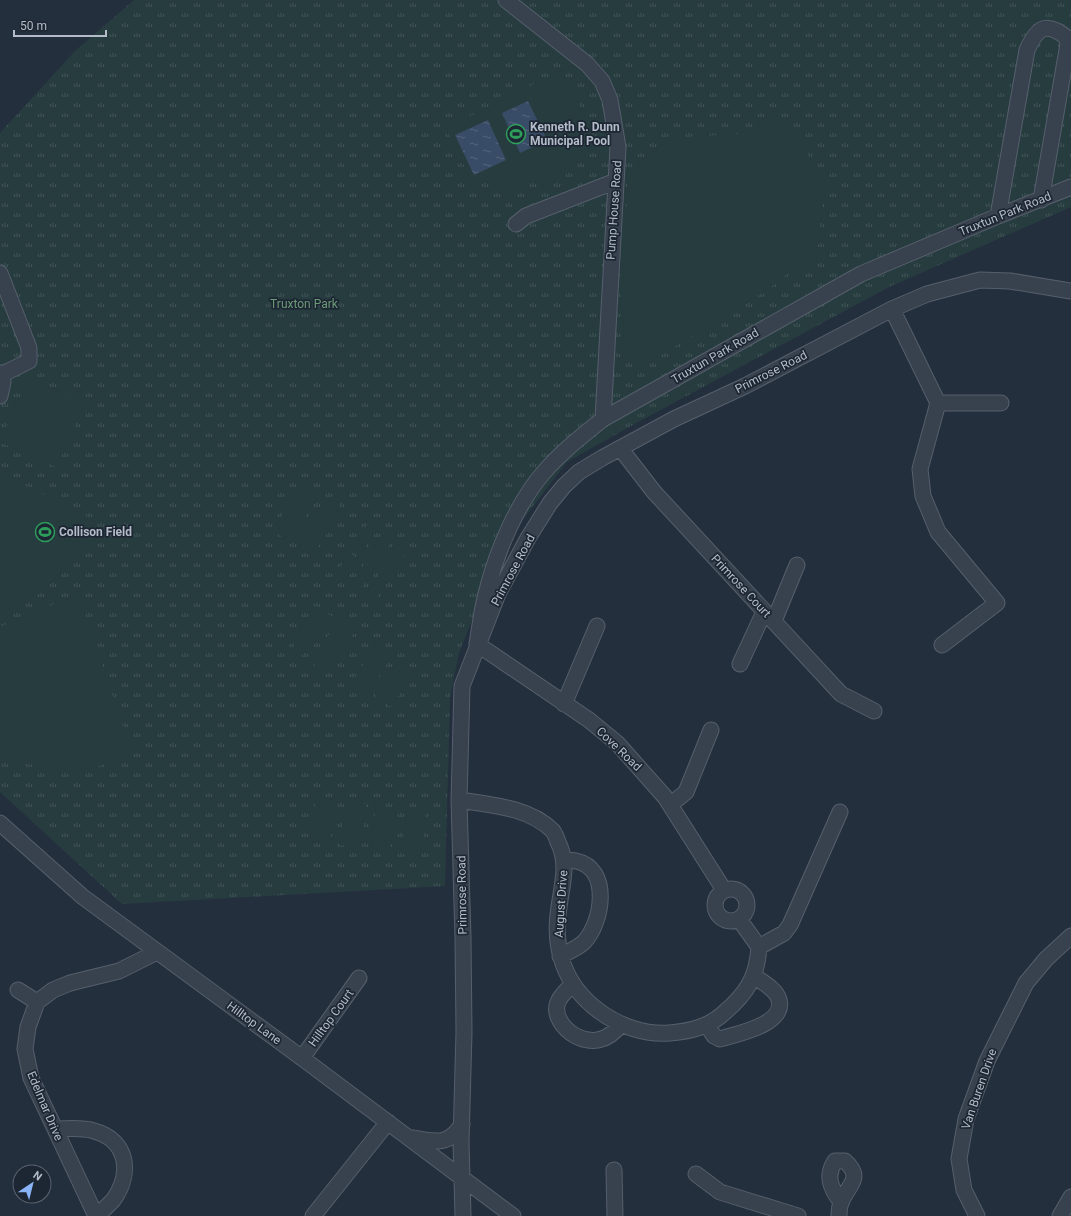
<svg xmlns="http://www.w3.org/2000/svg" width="1071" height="1216" font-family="Roboto,sans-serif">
  <defs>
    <pattern id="park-tufts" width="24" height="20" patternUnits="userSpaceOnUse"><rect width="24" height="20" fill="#263c3f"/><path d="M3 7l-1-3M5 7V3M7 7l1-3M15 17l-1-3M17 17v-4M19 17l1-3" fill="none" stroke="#435659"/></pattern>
    <pattern id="water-ripples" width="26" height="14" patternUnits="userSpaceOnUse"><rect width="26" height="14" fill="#394c67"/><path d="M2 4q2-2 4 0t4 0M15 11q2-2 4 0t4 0" fill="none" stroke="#53647b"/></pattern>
  </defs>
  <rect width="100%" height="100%" fill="#242f3e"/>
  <path fill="url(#park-tufts)" d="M 134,0 L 1071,0 L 1071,207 L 889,287 L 629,427 L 567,462 L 517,527 L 478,604 L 459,653 L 450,697 L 445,886 L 122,904 L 0,792 L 0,133 L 75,51 Z"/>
  <path fill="#263c3f" d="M 562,70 L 591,130 L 577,138 L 584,157 L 555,175 L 557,179 L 543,187 L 540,180 L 503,196 L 492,175 L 472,182 L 446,128 Z
    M 781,119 L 825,178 L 816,262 L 793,269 L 767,290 L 651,361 L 645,363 L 631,357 L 624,350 L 622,304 L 628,180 L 644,158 L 671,138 L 739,134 Z
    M 28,378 L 86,402 L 56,467 L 0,442 Z
    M 0,473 L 96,521 C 74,564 47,596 0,612 Z
    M 308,484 L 317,490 L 313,496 L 317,499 L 293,536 L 289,533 L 285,539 L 276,533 L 280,527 L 276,525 L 300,488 L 304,490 Z
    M 330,499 L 340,505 L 336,511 L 340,514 L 316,550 L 312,548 L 308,554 L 298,548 L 302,542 L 299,539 L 323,503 L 326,505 Z
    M 368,524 L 377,530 L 363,551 L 354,545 Z
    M 383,534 L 392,540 L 379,561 L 369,555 Z
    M 398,544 L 407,550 L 394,571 L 384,565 Z
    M 349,553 L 359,559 L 345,580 L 336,574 Z
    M 365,563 L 374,569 L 360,590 L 351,584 Z
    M 380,573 L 389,579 L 375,600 L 366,594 Z
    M 66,599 L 73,600 L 83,607 L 132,754 C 81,777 51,773 0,755 L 0,627 Z
    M 323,602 L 332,608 L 328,614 L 332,617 L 308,653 L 305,651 L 301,657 L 291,651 L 295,645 L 292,642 L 315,606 L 319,608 Z
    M 345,617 L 355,623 L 351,629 L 355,631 L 331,668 L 327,666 L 323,672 L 314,666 L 318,659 L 314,657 L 338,621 L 341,623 Z
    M 376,645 L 392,656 L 368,693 L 352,682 Z
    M 398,660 L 415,671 L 391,707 L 375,696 Z
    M 316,797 L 336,800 L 330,844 L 310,841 Z
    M 346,802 L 366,804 L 360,848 L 340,845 Z
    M 376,806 L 396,808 L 390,852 L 370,849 Z
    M 407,810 L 426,812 L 421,856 L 401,853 Z"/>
  <path fill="url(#water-ripples)" d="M 528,101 L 547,140 L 520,153 L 502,113 Z
    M 488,120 L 506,160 L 474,175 L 455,135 Z"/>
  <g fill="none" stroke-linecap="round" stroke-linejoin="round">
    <defs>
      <path id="minor" d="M 506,0 L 587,64 L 602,81 L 610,100 L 618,147 L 603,419
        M 998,216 L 1027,50 C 1037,28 1045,21 1066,37 L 1068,44 L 1041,200
        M 516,224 L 526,216 L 616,181
        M 0,273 L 29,348 L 29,361 L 1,375
        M 892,309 L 938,403 L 920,469 L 923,496 L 938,532 L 997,603 L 942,645
        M 0,373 L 3,382 L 0,396
        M 938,403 L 1001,403
        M 620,448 L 654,492 L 841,694 L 874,711
        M 774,621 L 797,565
        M 740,664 L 764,612
        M 564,704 L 597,626
        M 459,800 C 491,805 529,807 553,831 C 555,834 557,839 558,842 C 569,864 562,884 559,907 C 552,949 565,986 599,1011 C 619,1026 645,1035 670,1033 C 691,1031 709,1027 725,1012 C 747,993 757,977 759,947 L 739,919
        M 670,805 L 686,792 L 711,730
        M 0,823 L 83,897 L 302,1058 L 513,1216
        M715 905a16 16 0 1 1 32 0a16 16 0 1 1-32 0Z
        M 724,890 L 665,797 L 617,743 L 589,720 L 477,644 C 480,626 482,607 487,590 C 497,551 517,503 544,472 C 561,452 582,436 603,419 L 861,274 L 998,216 L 1071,187
        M 759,947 L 784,933 L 790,925 L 840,812
        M 560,956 C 568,952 578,948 584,942 C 603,922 611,868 576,861 C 572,860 568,861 564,861
        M 572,985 C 567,990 561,995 558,1002 C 548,1025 594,1062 621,1024
        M 18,990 L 37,1002
        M 707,1025 L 714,1036 L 720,1039 C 736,1034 790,1024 778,997 C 774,988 762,982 754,976
        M 302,1058 L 359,978
        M 55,1129 C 68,1129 82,1127 94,1131 C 128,1140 132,1173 114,1199 C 109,1205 102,1211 96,1216 L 31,1078 L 25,1049 L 28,1027 L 37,1002 L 53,990 L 70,983 L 119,971 L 157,952
        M 413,1138 C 435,1142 449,1146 462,1124
        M 614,1170 L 615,1216
        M 696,1174 L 720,1192 L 798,1216
        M 313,1216 L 388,1122
        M 463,1216 L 461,1142 L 464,1032 L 463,938 L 459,800 L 462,686 L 498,594 L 528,538 L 550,503 L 564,486 L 579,472 L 602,458 L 674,419 L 745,386 L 892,309 L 927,294 L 980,280 L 1010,281 L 1071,291
        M 839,1216 C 839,1212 839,1207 841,1203 C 846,1186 865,1179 845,1161 L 835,1161 C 825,1176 831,1189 841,1202
        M 977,1216 L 964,1190 L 959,1159 L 966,1119 L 987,1061 L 1026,983 L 1046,959 L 1071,936
        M 1060,1216 L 1071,1197"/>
    </defs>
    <use href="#minor" stroke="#565f6c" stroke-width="17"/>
    <use href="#minor" stroke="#38414e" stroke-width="15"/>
  </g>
  <defs>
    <symbol id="stadium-ring" viewBox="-11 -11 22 22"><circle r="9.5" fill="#1d2633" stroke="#2e9e5b" stroke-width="1.5"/><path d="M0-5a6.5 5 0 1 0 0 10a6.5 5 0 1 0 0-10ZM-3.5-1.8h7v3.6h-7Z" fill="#2e9e5b"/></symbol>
  </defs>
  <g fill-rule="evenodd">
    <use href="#stadium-ring" x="505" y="123" width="22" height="22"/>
    <use href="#stadium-ring" x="34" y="521" width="22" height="22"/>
  </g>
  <g text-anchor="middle" stroke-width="3.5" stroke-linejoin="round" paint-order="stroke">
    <g font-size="12" font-weight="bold" fill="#b4bcc9" stroke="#1d2633" text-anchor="start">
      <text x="530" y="131">Kenneth R. Dunn<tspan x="530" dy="14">Municipal Pool</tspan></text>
      <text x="59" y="536">Collison Field</text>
    </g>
    <g font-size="12" fill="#b4bcc9" stroke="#1d2633">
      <text transform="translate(614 210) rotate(-86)" y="4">Pump House Road</text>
      <text transform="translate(1005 214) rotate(-22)" y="4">Truxtun Park Road</text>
      <text transform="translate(715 356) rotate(-30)" y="4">Truxtun Park Road</text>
      <text transform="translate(771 372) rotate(-27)" y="4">Primrose Road</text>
      <text transform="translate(513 570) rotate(-62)" y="4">Primrose Road</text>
      <text transform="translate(741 586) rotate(47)" y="4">Primrose Court</text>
      <text transform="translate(619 749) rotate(44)" y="4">Cove Road</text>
      <text transform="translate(462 895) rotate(-91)" y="4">Primrose Road</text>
      <text transform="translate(561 904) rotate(-86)" y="4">August Drive</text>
      <text transform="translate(331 1018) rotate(-54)" y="4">Hilltop Court</text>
      <text transform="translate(254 1023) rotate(36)" y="4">Hilltop Lane</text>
      <text transform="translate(979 1089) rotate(-71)" y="4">Van Buren Drive</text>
      <text transform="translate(45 1106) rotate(67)" y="4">Edelmar Drive</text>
    </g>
    <g font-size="12" fill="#6b9a76" stroke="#1d2633">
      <text x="304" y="308">Truxton Park</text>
    </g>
  </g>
  <g transform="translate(32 1184) rotate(35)"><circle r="19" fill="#1d2633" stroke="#59626f"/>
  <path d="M0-3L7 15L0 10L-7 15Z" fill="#8ab4f8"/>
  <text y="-6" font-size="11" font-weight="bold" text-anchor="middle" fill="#b4bcc9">N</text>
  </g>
  <path d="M14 30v6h92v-6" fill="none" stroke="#b4bcc9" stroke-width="2"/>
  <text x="20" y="30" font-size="12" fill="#b4bcc9" stroke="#1d2633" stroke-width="3" paint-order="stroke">50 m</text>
</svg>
